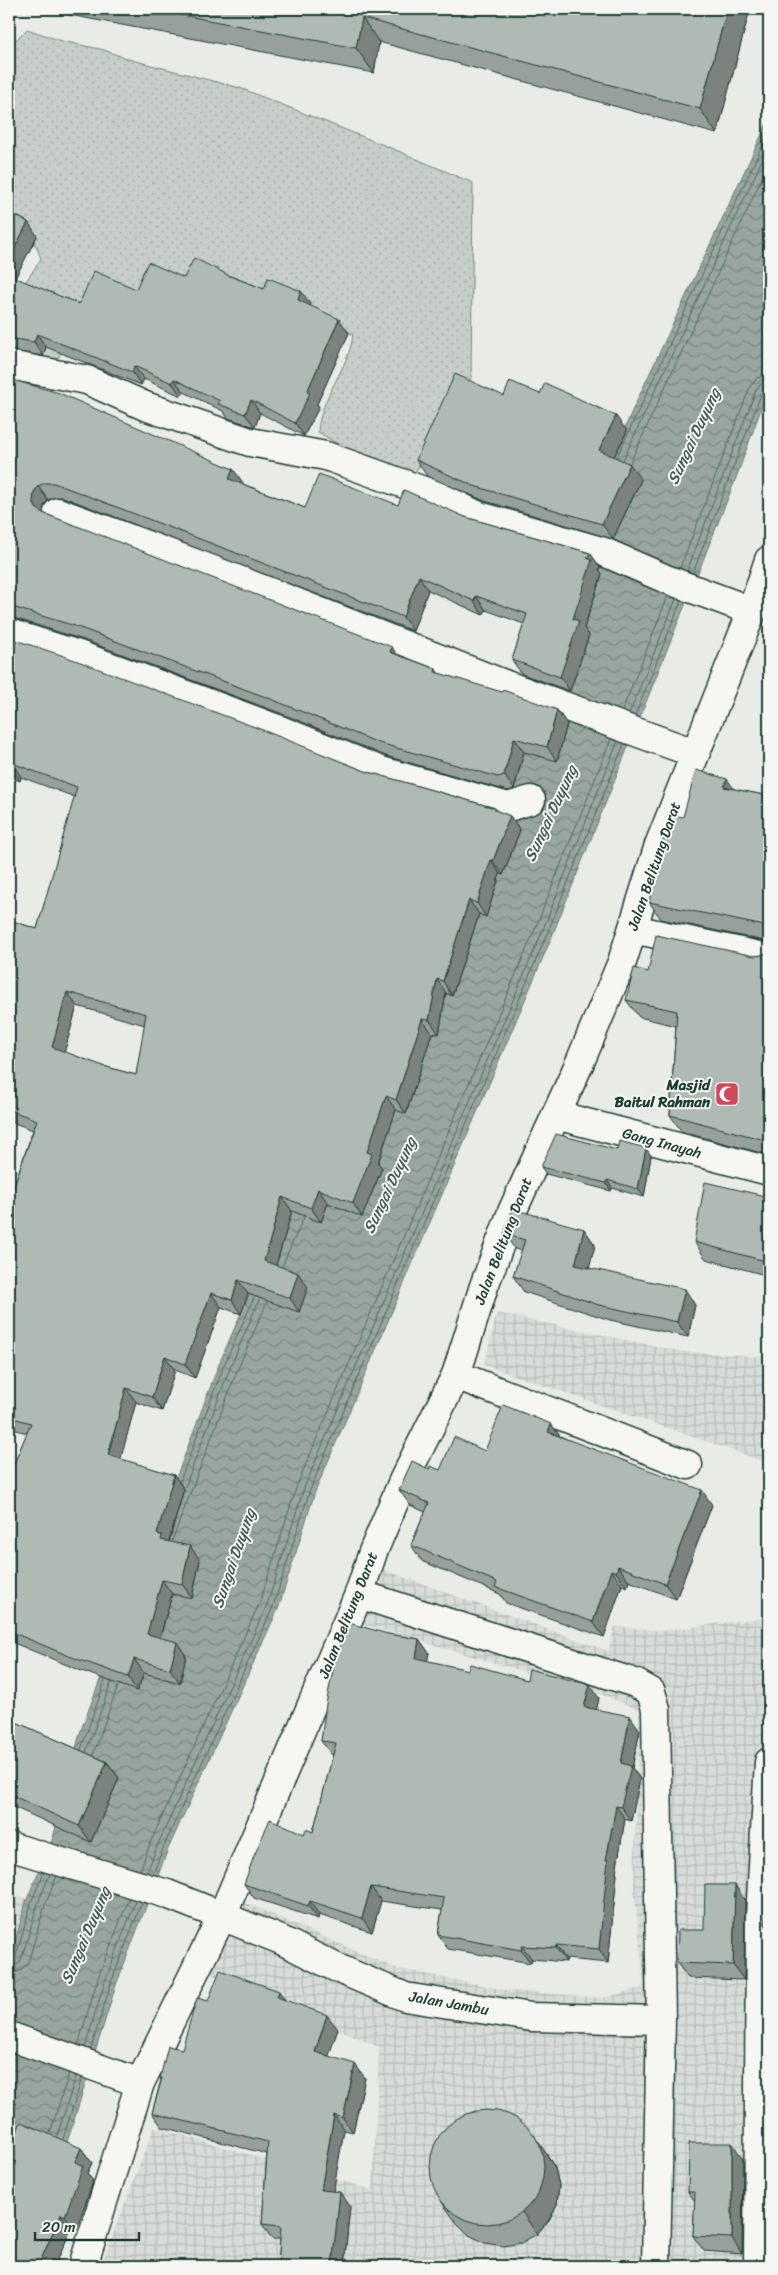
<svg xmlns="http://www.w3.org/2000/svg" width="778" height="2275" font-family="Sriracha,sans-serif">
  <defs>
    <pattern id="industrial-grid" width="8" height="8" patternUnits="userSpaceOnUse" patternTransform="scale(1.25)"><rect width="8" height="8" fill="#d8dcd8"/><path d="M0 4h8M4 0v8" fill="none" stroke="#b9beba"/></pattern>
    <pattern id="grass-dots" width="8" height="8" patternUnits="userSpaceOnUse" patternTransform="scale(1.25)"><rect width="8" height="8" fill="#c7cec9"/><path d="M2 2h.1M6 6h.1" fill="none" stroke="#aab2ad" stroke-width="1.8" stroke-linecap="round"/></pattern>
    <pattern id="water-waves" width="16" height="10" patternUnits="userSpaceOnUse" patternTransform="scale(1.25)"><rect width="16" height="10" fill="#99a6a0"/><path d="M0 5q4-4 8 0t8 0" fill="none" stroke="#7c8883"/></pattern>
  </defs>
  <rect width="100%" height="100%" fill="#e9ebe7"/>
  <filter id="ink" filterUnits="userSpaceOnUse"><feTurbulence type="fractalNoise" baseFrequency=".02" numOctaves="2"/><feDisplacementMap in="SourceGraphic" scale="10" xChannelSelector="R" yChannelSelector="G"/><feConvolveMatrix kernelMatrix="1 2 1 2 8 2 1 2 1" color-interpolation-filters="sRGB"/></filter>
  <g filter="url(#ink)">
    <path fill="url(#industrial-grid)" d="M 497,1313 L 685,1352 L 769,1357 L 769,1463 L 484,1365 Z
      M 365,1563 L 608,1651 L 615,1626 L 661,1631 L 769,1617 L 769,2266 L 101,2266 L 154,2127 L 373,2190 L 379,2047 L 209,1973 L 230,1896 L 395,1968 L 506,1990 L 604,1998 L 644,1987 L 634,1887 L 639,1710 L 601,1694 L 348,1620 Z
      M 9,1892 L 27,1899 L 9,1963 Z"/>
    <path fill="url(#grass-dots)" stroke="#73867e" d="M 27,29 L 62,41 L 104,50 L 128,59 L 240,88 L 391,148 L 473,183 L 471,378 L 407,486 L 318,432 C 320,396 349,369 353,335 L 345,329 L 137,290 L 98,274 L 72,335 L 55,363 L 37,359 L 40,347 L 23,286 L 41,259 L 36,245 L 9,233 L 9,47 Z"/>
    <path fill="url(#water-waves)" stroke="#687c75" d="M 769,119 L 769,387 L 736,478 L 550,941 L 315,1492 L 278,1609 L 168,1849 L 116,1985 L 34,2248 L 9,2266 L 9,1963 L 27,1899 L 53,1838 L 80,1733 L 219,1364 L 633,409 Z"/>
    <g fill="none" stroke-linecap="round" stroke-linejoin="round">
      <path stroke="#50675f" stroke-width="1" d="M 617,457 L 769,131
        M 623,460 L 769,145
        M 630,463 L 769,163
        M 680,568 L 750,387 L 757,378 L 769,374
        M 687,571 L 756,390 L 761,384 L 769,382
        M 693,573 L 762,392 L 769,388
        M 622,711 L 668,596
        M 629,714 L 676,599
        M 635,716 L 681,601
        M 282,1266 L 304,1217
        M 180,1481 L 224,1365 L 254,1298
        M 185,1487 L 230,1368 L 259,1300
        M 172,1541 L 237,1371 L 267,1302
        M 81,1749 L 105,1681
        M 86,1752 L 111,1683
        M 93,1755 L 118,1686
        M 140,1870 L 151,1841 L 260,1602 L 297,1485 L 533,934 L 611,739
        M 147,1872 L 158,1844 L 267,1605 L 304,1488 L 540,937 L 618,741
        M 153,1874 L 164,1846 L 273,1607 L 310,1490 L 545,939 L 624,744
        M 9,1960 L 16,1956 L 32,1900 L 44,1872
        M 9,1967 L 17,1965 L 21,1960 L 38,1903 L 50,1874
        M 9,1974 L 20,1971 L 28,1963 L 45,1905 L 57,1876
        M 78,2045 L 98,1978 L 129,1898
        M 85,2047 L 105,1981 L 136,1900
        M 91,2049 L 111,1983 L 142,1902
        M 50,2133 L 69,2073
        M 57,2136 L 76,2076
        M 63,2139 L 82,2078"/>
      <defs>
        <path id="minor" d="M 9,365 L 87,380 L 145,406 L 250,442 L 326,456 L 438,496 L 479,516 L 604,552 L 666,579 L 752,611
          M 58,512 L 203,566 L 509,686 L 694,753
          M 9,633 L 79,655 L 275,728 L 381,771 L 508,807 L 531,800
          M 633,929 L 769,958
          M 556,1115 L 769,1171
          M 456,1375 L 688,1465
          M 359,1594 L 635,1683 L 651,1692 L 656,1709 L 661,2020 L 656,2266
          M 9,2036 L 140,2083
          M 83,2266 L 140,2083 L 222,1916 L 281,1940 L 337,1968 L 405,1997 L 531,2017 L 661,2020
          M 758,2266 L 760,1917 L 769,1762"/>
        <path id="major" d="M 9,1846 L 167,1894 L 222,1916 L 359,1594 L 373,1552 L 403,1481 L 456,1375 L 484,1286 L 512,1212 L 580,1062 L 622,962 L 659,845 L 752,611 L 769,560"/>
      </defs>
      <use href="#minor" stroke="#1f3d34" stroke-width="31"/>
      <use href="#major" stroke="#1f3d34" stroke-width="31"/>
      <use href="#minor" stroke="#f6f6f2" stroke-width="28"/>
      <use href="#major" stroke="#f6f6f2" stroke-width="28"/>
    </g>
    <path fill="#97a09c" stroke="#1f3d34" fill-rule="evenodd" d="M 38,9 L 750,9 L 717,134 L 379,42 L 374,73 Z
      M 9,212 L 28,222 L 37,236 L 15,278 L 79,304 L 136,289 L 184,278 L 230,276 L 264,289 L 311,305 L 310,306 L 349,333 L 317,404 L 319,407 L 304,436 L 260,413 L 255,427 L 228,418 L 223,411 L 184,392 L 181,396 L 144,379 L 141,385 L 46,347 L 43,356 L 9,350 Z
      M 9,379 L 233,469 L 243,483 L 243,484 L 305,508 L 398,505 L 465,517 L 590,553 L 600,567 L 599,569 L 602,574 L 584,628 L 589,635 L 570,691 L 522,674 L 512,660 L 524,624 L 486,610 L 483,615 L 428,590 L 413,631 L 63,497 L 55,497 L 48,500 L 44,506 L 43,513 L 397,654 L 436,669 L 438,673 L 557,710 L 567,724 L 557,761 L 524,752 L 514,789 L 508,791 L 386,756 L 280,713 L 84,640 L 14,618 L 9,618 Z
      M 504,396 L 627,431 L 614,457 L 641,480 L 613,539 L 485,501 L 427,476 L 416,460 Z
      M 9,638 L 365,771 L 495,808 L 497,811 L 510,816 L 520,830 L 503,875 L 500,874 L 486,917 L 479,914 L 452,996 L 446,993 L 439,1034 L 432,1033 L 406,1114 L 396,1110 L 378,1163 L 382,1168 L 362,1217 L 328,1203 L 321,1222 L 292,1211 L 276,1265 L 308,1287 L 299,1312 L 248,1294 L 241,1314 L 221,1307 L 195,1378 L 175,1370 L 162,1411 L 136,1402 L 120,1459 L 174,1475 L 184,1489 L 169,1542 L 200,1560 L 192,1598 L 172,1594 L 160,1638 L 186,1656 L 180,1683 L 144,1673 L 137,1691 L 79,1670 L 9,1641 L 9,1476 L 27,1433 L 9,1428 L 9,1200 L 33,1130 L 9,1121 L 9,920 L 37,929 L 75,797 L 21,777 L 20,781 L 9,777 ZM 77,1006 L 145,1025 L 136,1075 L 103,1066 L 64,1052 Z
      M 734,789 L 769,796 L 769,942 L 661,919 L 649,902 L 683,817 Z
      M 769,949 L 769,1155 L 682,1132 L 670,1115 L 676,1026 L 639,1017 L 626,1000 L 648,972 L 762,955 L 768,952 Z
      M 617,1150 L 651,1156 L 644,1197 L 612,1188 L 611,1191 L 546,1174 L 541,1167 Z
      M 769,1197 L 769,1276 L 706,1259 L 694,1242 Z
      M 584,1229 L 595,1245 L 589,1268 L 695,1305 L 688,1337 L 610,1320 L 524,1292 L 513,1276 L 522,1251 L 515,1249 L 504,1234 Z
      M 551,1424 L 560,1436 L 712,1505 L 676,1599 L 629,1581 L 627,1587 L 622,1585 L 604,1637 L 506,1603 L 500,1594 L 422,1561 L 411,1545 L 425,1512 L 410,1505 L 399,1490 L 429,1469 L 440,1470 Z
      M 388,1634 L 419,1639 L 429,1653 L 427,1661 L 468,1670 L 527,1680 L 599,1698 L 596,1710 L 640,1730 L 632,1768 L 640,1779 L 631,1821 L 625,1819 L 616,1872 L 617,1874 L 608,1963 L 566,1959 L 566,1962 L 532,1959 L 531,1963 L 448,1949 L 438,1935 L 442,1910 L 381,1901 L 372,1932 L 319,1915 L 318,1919 L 254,1898 L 244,1884 L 304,1834 L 313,1832 L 333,1755 L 331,1754 L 321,1741 L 341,1646 Z
      M 9,1719 L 107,1762 L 119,1778 L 91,1842 L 9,1805 Z
      M 769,1835 L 769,1931 L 765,1924 Z
      M 735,1885 L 745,1901 L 744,1980 L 688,1978 L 677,1963 L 704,1930 Z
      M 285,2000 L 338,2029 L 328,2056 L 365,2078 L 353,2132 L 344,2130 L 333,2191 L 350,2206 L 344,2266 L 278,2266 L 280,2239 L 272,2239 L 262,2224 L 267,2154 L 162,2127 L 152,2113 L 161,2080 L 160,2078 L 182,2049 L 208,2001 Z
      M 81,2148 L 92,2163 L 87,2173 L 93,2181 L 76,2231 L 71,2229 L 55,2266 L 9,2266 Z
      M 546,2153 L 555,2168 L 559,2186 L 557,2204 L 549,2220 L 537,2234 L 521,2243 L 504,2246 L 485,2243 L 469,2235 L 456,2222 L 441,2201 Z
      M 743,2159 L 742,2254 L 704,2251 L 693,2236 L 695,2201 L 688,2192 Z"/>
    <path fill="#7b827f" stroke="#1f3d34" d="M 727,9 L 750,9 L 717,134 L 700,109 Z
      M 362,18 L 379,42 L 374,73 L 356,48 Z
      M 28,222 L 37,236 L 11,286 L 9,282 L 9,259 Z
      M 301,291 L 311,305 L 307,314 L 298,300 Z
      M 339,319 L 349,333 L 317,404 L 319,407 L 304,436 L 295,423 L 307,392 Z
      M 37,334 L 46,347 L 43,356 L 34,342 Z
      M 134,366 L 144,379 L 141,385 L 132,372 Z
      M 174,379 L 184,392 L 181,396 L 172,383 Z
      M 251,400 L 260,413 L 255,427 L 245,414 Z
      M 616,416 L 627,431 L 610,465 L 599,450 Z
      M 630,464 L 641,480 L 613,539 L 602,524 Z
      M 233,469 L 243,483 L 239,493 L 229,479 Z
      M 38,486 L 48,500 L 44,506 L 43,515 L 36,508 L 33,501 L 34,492 Z
      M 590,553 L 600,567 L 599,569 L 602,574 L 584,628 L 589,635 L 570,691 L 560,677 L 573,619 L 587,558 Z
      M 419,576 L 428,590 L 413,631 L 403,617 Z
      M 476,596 L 486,610 L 483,615 L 474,601 Z
      M 392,647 L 401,661 L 390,652 Z
      M 557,710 L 567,724 L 557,761 L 547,747 Z
      M 514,738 L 524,752 L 514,789 L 504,775 Z
      M 12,763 L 21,777 L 20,781 L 10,767 Z
      M 727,779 L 739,796 L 724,787 Z
      M 510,816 L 520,830 L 503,875 L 493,861 Z
      M 491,860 L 500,874 L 486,917 L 477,903 Z
      M 469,900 L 479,914 L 452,996 L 443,981 Z
      M 437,979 L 446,993 L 439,1034 L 429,1020 Z
      M 67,992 L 77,1006 L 62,1061 L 52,1047 Z
      M 422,1019 L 432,1033 L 406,1114 L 396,1100 Z
      M 386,1096 L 396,1110 L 378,1163 L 382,1168 L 362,1217 L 353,1203 L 367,1152 Z
      M 646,1148 L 651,1156 L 644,1197 L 638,1189 Z
      M 607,1180 L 612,1188 L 611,1191 L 606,1183 Z
      M 318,1189 L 328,1203 L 321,1222 L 311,1208 Z
      M 282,1197 L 292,1211 L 273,1275 L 264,1261 Z
      M 584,1229 L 595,1245 L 586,1281 L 575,1265 Z
      M 298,1273 L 308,1287 L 299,1312 L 290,1298 Z
      M 238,1280 L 248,1294 L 241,1314 L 232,1300 Z
      M 685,1289 L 695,1305 L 688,1337 L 677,1322 Z
      M 211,1293 L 221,1307 L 195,1378 L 185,1364 Z
      M 165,1356 L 175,1370 L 162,1411 L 152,1397 Z
      M 126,1388 L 136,1402 L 118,1469 L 108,1455 Z
      M 551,1424 L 562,1439 L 548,1432 Z
      M 174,1475 L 184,1489 L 168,1544 L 170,1554 L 157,1534 Z
      M 702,1490 L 712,1505 L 676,1599 L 665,1584 Z
      M 190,1546 L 200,1560 L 192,1598 L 182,1584 Z
      M 618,1566 L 629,1581 L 627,1587 L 616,1572 Z
      M 611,1570 L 622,1585 L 604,1637 L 593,1622 Z
      M 162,1580 L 172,1594 L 157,1648 L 147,1634 Z
      M 419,1639 L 429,1653 L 425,1672 L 416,1658 Z
      M 177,1642 L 186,1656 L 180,1683 L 170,1669 Z
      M 134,1659 L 144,1673 L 137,1691 L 128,1677 Z
      M 590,1685 L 599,1698 L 594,1721 L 584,1707 Z
      M 630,1716 L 640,1730 L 632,1768 L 640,1779 L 631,1821 L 621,1807 L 621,1763 Z
      M 107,1762 L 119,1778 L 91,1842 L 79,1826 Z
      M 616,1806 L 625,1819 L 616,1872 L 617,1874 L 608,1963 L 599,1949 L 606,1860 Z
      M 735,1885 L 745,1901 L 744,1980 L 733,1965 Z
      M 371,1887 L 381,1901 L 372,1932 L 362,1918 Z
      M 310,1901 L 319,1915 L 318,1919 L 308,1906 Z
      M 556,1945 L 566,1959 L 566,1962 L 556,1948 Z
      M 522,1946 L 532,1959 L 531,1963 L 521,1950 Z
      M 279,1991 L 289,2006 L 277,1997 Z
      M 327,2015 L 338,2029 L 325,2067 L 315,2052 Z
      M 355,2064 L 365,2078 L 353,2132 L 343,2118 Z
      M 334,2115 L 344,2130 L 331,2204 L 321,2190 Z
      M 531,2131 L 546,2153 L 555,2168 L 559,2186 L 557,2204 L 549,2220 L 537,2234 L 522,2212 Z
      M 732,2143 L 743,2159 L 742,2254 L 732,2238 Z
      M 81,2148 L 92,2163 L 87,2173 L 93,2181 L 76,2231 L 65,2216 L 75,2162 Z
      M 340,2192 L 350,2206 L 344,2266 L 332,2266 Z
      M 61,2214 L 71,2229 L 55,2266 L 38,2266 Z"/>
    <path fill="#b0bab5" stroke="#1f3d34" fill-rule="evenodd" d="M 150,9 L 727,9 L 700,109 L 362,18 L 356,48 Z
      M 9,212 L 28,222 L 9,259 Z
      M 194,258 L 230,276 L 264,289 L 268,278 L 301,291 L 298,300 L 339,319 L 307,392 L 310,393 L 295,423 L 251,400 L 245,414 L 218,404 L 220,401 L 174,379 L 172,383 L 134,366 L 132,372 L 37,334 L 34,342 L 9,338 L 9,275 L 79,304 L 94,271 L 136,289 L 148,262 L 184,278 Z
      M 455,374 L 504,396 L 510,381 L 540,394 L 545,383 L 616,416 L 599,450 L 630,464 L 602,524 L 474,486 L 416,460 Z
      M 9,379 L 59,393 L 233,469 L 229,479 L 305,508 L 319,474 L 398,505 L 404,490 L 465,517 L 590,553 L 587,558 L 592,560 L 573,619 L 579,621 L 560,677 L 512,660 L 527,614 L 476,596 L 474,601 L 419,576 L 403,617 L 54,483 L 45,483 L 38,486 L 34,492 L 33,501 L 36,508 L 43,513 L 392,647 L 390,652 L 436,669 L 435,672 L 502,692 L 503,690 L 557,710 L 547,747 L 514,738 L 504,775 L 498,777 L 376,742 L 271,699 L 75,626 L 9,606 Z
      M 9,638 L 64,656 L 260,729 L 365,771 L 495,808 L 495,810 L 510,816 L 493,861 L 491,860 L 477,903 L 469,900 L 443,981 L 437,979 L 429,1020 L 422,1019 L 396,1100 L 386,1096 L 367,1152 L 372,1154 L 353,1203 L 318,1189 L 311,1208 L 282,1197 L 264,1261 L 298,1273 L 290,1298 L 238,1280 L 232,1300 L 211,1293 L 185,1364 L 165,1356 L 152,1397 L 126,1388 L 108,1455 L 174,1475 L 157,1534 L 162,1535 L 161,1540 L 190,1546 L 182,1584 L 162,1580 L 147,1634 L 177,1642 L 170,1669 L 134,1659 L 128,1677 L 69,1656 L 9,1631 L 9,1476 L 31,1423 L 9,1417 L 9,1200 L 37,1120 L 9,1110 L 9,920 L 37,929 L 77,787 L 12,763 L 10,767 L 9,767 ZM 67,992 L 146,1014 L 136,1075 L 103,1066 L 52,1047 Z
      M 696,770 L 727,779 L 724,787 L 769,796 L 769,932 L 768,930 L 760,925 L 649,902 L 669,814 L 683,817 Z
      M 656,935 L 754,956 L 762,955 L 768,952 L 769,949 L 769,1145 L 768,1142 L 761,1139 L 670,1115 L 677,1011 L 626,1000 L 634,968 L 648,972 Z
      M 556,1134 L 617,1150 L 619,1141 L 646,1148 L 638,1189 L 607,1180 L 606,1183 L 541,1167 Z
      M 705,1182 L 769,1197 L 769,1262 L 694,1242 Z
      M 513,1209 L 584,1229 L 575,1265 L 685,1289 L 677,1322 L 599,1305 L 513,1276 L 525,1240 L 504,1234 Z
      M 503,1405 L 551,1424 L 548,1432 L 702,1490 L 665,1584 L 618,1566 L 616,1572 L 611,1570 L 593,1622 L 495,1587 L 497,1582 L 411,1545 L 429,1503 L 399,1490 L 412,1461 L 429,1469 L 430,1466 L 440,1470 L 454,1437 L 485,1451 Z
      M 349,1623 L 388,1634 L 419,1639 L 416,1658 L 468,1670 L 470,1664 L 527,1680 L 529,1669 L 590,1685 L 584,1707 L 630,1716 L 621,1763 L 631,1766 L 621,1807 L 616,1806 L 606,1860 L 608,1860 L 599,1949 L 556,1945 L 556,1948 L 522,1946 L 521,1950 L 438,1935 L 444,1898 L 371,1887 L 362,1918 L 310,1901 L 308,1906 L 244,1884 L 254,1856 L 270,1819 L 304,1834 L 306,1829 L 313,1832 L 336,1743 L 321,1741 L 326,1704 L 337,1651 L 339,1646 L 341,1646 Z
      M 9,1719 L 107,1762 L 79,1826 L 9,1794 Z
      M 769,1835 L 769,1924 L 765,1924 Z
      M 705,1885 L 735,1885 L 733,1965 L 677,1963 L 678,1930 L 704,1930 Z
      M 220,1970 L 279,1991 L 277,1997 L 327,2015 L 315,2052 L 355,2064 L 343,2118 L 334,2115 L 321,2190 L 340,2192 L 332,2266 L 278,2266 L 281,2226 L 262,2224 L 268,2142 L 152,2113 L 162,2078 L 160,2078 L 168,2046 L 182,2049 L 197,1998 L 208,2001 Z
      M430 2167a57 57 0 1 1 114 0a57 57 0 1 1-114 0Z
      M 21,2122 L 81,2148 L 75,2162 L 83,2166 L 65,2216 L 61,2214 L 38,2266 L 9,2266 L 9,2150 Z
      M 689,2143 L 732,2143 L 732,2238 L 693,2236 L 695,2192 L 688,2192 Z"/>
  </g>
  <defs>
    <symbol id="mosque-square" viewBox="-11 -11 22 22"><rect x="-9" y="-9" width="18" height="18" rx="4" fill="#d1495b" stroke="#f6f6f2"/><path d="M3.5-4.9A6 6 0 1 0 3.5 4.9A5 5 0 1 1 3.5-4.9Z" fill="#fff"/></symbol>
  </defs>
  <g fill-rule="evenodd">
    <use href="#mosque-square" x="713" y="1080" width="28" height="28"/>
  </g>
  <g text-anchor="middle" stroke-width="4" stroke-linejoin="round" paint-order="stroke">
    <g font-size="15" fill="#1f3d34" stroke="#f6f6f2">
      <text transform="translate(654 866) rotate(-71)" y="5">Jalan Belitung Darat</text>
      <text transform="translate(662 1143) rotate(15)" y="5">Gang Inayah</text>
      <text transform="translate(503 1241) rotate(-69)" y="5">Jalan Belitung Darat</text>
      <text transform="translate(348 1615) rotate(-68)" y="5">Jalan Belitung Darat</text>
      <text transform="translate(449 2003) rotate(10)" y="5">Jalan Jambu</text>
    </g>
    <g font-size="15" font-weight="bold" fill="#1f3d34" stroke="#f6f6f2" text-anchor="end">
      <text x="710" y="1090">Masjid<tspan x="710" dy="17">Baitul Rahman</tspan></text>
    </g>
    <g font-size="16" font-style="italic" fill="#445c54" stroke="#f6f6f2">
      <text transform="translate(693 436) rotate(-65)" y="6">Sungai Duyung</text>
      <text transform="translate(550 813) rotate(-65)" y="6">Sungai Duyung</text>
      <text transform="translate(389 1185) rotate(-65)" y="6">Sungai Duyung</text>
      <text transform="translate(233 1558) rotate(-71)" y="6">Sungai Duyung</text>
      <text transform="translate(85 1935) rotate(-67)" y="6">Sungai Duyung</text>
    </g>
  </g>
  <rect width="778" height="2275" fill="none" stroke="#f6f6f2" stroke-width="30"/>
  <rect x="15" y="15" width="748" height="2245" fill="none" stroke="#1f3d34" stroke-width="2" filter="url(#ink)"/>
  <path d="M35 2232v8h104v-8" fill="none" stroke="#1f3d34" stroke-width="2.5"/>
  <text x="42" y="2232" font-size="15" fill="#1f3d34" stroke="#f6f6f2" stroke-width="4" paint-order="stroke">20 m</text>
</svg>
